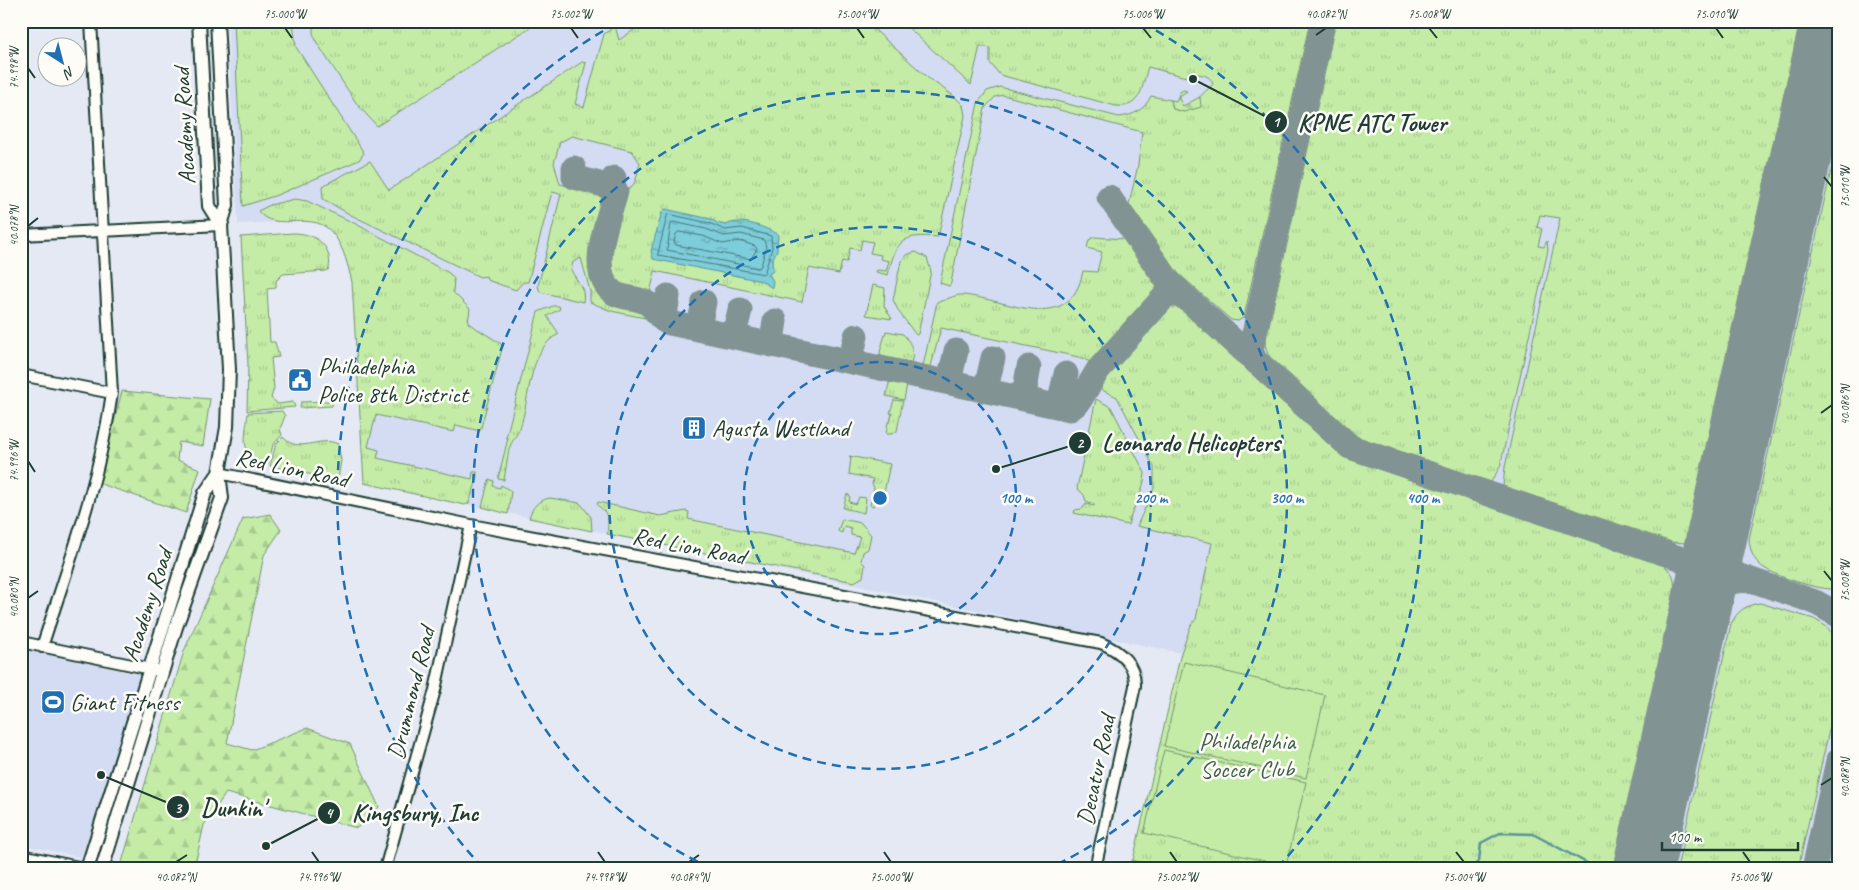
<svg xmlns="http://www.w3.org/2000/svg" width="1859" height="890" font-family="Caveat,sans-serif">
  <defs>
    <pattern id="grass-tufts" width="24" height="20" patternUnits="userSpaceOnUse" patternTransform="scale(1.25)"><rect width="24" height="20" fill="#c4eca7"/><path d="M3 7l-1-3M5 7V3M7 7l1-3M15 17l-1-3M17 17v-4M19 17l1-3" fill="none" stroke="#a8cb90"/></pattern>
    <pattern id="forest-firs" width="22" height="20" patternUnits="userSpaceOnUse" patternTransform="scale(1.25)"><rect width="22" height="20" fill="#c4eca7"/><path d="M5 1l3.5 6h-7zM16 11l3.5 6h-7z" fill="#a8cb90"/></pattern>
    <pattern id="water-ripples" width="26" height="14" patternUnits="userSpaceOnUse" patternTransform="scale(1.25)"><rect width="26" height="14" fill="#7ecddb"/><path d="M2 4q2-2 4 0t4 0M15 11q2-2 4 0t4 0" fill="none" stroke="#67a8b2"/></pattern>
  </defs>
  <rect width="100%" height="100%" fill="#e4e9f4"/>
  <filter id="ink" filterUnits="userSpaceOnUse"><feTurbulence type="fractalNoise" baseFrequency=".02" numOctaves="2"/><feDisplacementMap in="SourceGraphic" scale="10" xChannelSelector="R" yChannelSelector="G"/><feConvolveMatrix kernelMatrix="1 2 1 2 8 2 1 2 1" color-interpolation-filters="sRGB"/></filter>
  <g filter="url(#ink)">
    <path fill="#d3dcf2" d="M 227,21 L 1838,21 L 1838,869 L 1303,869 L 1337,682 L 1181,653 L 364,483 L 352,282 L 344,255 L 334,234 L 322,225 L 308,220 L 238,224 Z
      M 21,648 L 142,675 L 84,858 L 21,844 Z"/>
    <path fill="url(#grass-tufts)" stroke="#72946e" d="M 234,21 L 293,21 L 296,47 L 364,153 L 359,160 L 277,195 L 243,206 Z
      M 313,21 L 540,21 L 377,126 L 357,104 L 317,43 L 313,33 Z
      M 647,21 L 865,21 L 928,78 L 954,96 L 963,105 L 965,116 L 938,237 C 902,234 896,240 888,275 L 876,272 L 877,270 L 886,271 L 889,261 L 880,259 L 881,255 L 870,253 L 873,242 L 862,240 L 860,250 L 850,248 L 847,262 L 842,261 L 839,274 L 809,268 L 802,302 L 655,271 L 649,298 C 607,288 598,282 610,238 C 613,226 615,211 620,200 C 622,194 629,190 633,185 C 637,180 638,170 640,163 L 632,151 L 572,136 L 560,142 L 554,163 L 560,184 L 609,197 C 602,226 579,275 610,298 C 620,305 635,306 647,309 L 645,318 L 611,311 L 590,302 L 590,291 L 581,258 L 573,262 L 571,270 C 577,282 586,288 583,302 L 540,292 L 538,286 L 561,194 L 552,192 L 528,282 L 523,282 L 516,290 L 487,280 L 486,276 L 480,277 L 351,215 L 323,199 L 322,188 L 326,184 L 370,161 L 389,190 L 582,62 L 586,63 L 575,104 L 584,107 L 604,34 L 615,26 L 619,40 Z
      M 901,21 L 1310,21 L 1244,317 L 1238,321 L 1231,320 L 1178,273 L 1129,204 L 1138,165 L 1142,132 L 1003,95 L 995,97 L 985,108 L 951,283 L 949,286 L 940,283 L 978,103 L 987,91 L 1000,87 L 1119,117 C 1135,115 1144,110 1151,96 L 1171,100 L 1173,109 L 1184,112 L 1213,84 C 1210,74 1200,74 1190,74 L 1186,77 L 1148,67 C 1142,85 1142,109 1116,106 L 1000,75 L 990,63 L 990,48 L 980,46 L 971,85 Z
      M 1336,21 L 1800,21 L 1685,543 L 1672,542 L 1503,486 L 1505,467 L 1560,218 L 1540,215 L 1537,227 L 1542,229 L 1538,246 L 1544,247 L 1547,241 L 1548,250 L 1500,467 L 1491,482 L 1358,437 L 1268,355 L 1265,344 Z
      M 1838,139 L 1838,589 C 1821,591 1771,576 1759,564 C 1752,557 1750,549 1749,539 Z
      M 295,199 L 307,201 L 354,223 L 449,273 L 454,279 L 453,292 L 470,309 L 468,323 L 503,345 L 480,431 L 456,425 L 454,432 L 376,415 L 368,447 L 379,450 L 377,458 L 472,479 L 473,472 L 477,472 L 477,480 L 469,503 L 465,505 L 364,483 L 352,282 C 348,266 344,248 334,235 C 315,207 275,235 258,211 L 270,205 Z
      M 293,233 C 315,233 333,245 329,269 L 326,271 L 283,274 L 276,281 L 276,288 L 267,289 L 270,342 L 275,342 L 279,357 L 271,358 L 274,388 L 271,398 L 278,404 L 293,402 L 295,407 L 247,411 L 248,364 L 241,237 Z
      M 1094,237 L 1123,239 L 1161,293 L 1095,364 L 1079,357 L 941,328 L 930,370 L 924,371 L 923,366 L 937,302 C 945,301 955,294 963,295 C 1007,299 1070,337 1083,271 L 1097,272 L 1102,252 L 1087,248 L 1089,240 Z
      M 916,252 L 927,258 L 931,271 L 918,334 L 916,335 L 899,312 L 893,300 L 901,261 L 906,255 Z
      M 873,285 L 885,288 L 884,306 L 892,319 L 866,315 Z
      M 553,306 L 559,306 L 560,309 L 547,316 L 559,334 C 528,348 530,400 520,428 C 517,435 511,442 509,449 C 507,459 506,470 504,480 L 498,479 L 508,438 L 506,438 L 538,312 Z
      M 1170,306 L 1179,308 L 1343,457 L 1664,566 C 1675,572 1675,582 1674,593 L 1613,869 L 1131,869 L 1181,653 L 1191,625 L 1196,619 L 1212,543 L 1137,526 L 1154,488 L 1154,467 L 1117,397 L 1102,390 L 1098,385 L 1103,374 L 1162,309 Z
      M 886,331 L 903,334 C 912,344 916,354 909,367 L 889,364 L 882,360 L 880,352 Z
      M 896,377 L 903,379 L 907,384 L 904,400 L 886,396 L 890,380 Z
      M 327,387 L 333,394 L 332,406 L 300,408 L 301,402 L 329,401 L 331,398 L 328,395 Z
      M 1096,399 L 1111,407 L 1145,473 C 1144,492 1133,506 1128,525 L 1074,513 L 1075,510 L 1082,509 L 1086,504 L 1094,506 L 1094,504 L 1086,501 L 1084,495 L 1077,488 Z
      M 894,400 L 903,401 L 902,405 L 897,431 L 891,434 L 886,434 L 888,422 L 890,422 L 892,413 L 890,413 Z
      M 282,411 L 285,416 L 280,429 L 282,435 L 273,445 L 268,464 C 238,456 245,439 248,413 Z
      M 283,437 C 298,455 321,435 338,444 L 341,460 L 338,480 L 270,466 L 276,444 Z
      M 849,456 L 890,464 L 882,502 L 877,501 L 873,506 L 870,505 L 874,488 L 872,484 L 873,479 L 849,474 L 851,458 Z
      M 489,479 L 494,481 L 493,486 L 500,488 L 501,485 L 511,491 L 508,514 L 482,507 Z
      M 847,494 L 850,496 L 849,502 L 856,504 L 859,497 L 866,498 L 864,513 L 843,508 Z
      M 550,498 L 580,503 L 591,517 L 592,531 L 529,518 C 532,507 538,500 550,498 Z
      M 598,502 L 660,516 L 686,511 L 689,512 L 688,519 L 854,553 L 860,537 L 851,535 L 851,528 L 844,526 L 842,533 L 838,531 L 842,519 L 861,523 L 871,535 L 868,549 L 863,552 L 861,561 L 865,565 L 863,577 L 854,582 L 607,534 C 609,521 609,513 597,505 Z
      M 1760,603 L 1814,619 L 1827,627 L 1838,642 L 1838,690 L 1798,869 L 1677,869 L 1731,624 C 1737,611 1746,605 1760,603 Z
      M 1838,837 L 1838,869 L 1831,869 Z"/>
    <path fill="url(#forest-firs)" stroke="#72946e" d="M 1183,90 L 1187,91 L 1178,97 L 1183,106 L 1200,97 L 1201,107 L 1184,112 L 1173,109 L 1171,100 L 1176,101 L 1180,92 Z
      M 122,391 L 210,399 L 203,446 L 179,442 L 177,460 L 200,469 L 186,513 L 98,483 Z
      M 270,514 L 281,530 L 264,555 L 227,743 L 252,750 L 307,728 L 350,744 L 379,807 L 357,828 L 226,793 L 204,825 L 194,869 L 120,869 L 184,651 L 243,519 Z"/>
    <path fill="#c4eca7" stroke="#72946e" d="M 1184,662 L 1325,695 L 1306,778 L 1164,746 Z
      M 1164,750 L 1306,782 L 1286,866 L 1144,833 Z
      M 1132,860 L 1172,869 L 1130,869 Z"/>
    <path fill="url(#water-ripples)" stroke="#589398" d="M 665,209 L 711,219 L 717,223 L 726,225 C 740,217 764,227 778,234 L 777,250 L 772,260 L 773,271 L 769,274 L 773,281 L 772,288 L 762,281 L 653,259 L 651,251 L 662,212 Z"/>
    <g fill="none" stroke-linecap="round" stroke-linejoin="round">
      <path stroke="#457777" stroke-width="1" d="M 668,214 L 709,223 L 725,230 L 742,228 L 771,236 L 772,248 L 764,274 L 658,255 Z
        M 673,222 L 706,229 L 724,236 L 741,234 L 764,240 L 766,247 L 761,266 L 758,268 L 667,250 L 671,224 Z
        M 679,232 L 703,236 L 722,244 L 740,241 L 755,246 L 757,249 L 751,259 L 676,245 L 674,242 L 676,234 Z"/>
      <path stroke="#589398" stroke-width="2.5" d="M 1471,869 L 1479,861 L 1481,843 L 1500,833 L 1533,834 L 1598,869"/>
      <path stroke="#829394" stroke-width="25" d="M 574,168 L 574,177 L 614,188
        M 614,178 L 613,185 L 616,191 C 609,218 585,273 614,293 C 624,299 637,297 647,303 C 657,309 658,320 670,323
        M 1109,197 L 1168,281 L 1350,447 L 1682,559 C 1696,571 1700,582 1702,600
        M 668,296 L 665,316 L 670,323 L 955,384
        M 704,302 L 700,322 L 706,331
        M 740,310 L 735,330 L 741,338
        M 775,321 L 772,341 L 777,346
        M 856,336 L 852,354 L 857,363
        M 956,351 L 950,377 L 955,384 L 1070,409 L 1078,403 L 1098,370 L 1166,295 L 1176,294 L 1186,298
        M 1256,362 L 1251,351 L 1254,334 L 1323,21
        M 1066,374 L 1062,391 L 1064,397 L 1070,398 L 1087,388
        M 992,392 L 987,384 L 993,358
        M 1029,400 L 1024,394 L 1029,367
        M 1721,519 C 1719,542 1718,560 1737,575 L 1815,602 L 1838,615
        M 1699,619 C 1708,595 1722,577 1750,581
        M 1814,869 L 1838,761"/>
      <path stroke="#829394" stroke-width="61" d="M 1643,869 L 1831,21"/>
      <defs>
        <path id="minor" d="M 21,235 L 221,225
          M 21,375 L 112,393
          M 219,473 L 471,525 L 1101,643 C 1120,651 1136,665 1135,686 L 1095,869
          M 21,642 L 156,670
          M 42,647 C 69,563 100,480 112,393 L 91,21
          M 21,855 L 88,869
          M 385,869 L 435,690 L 471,525"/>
        <path id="major" d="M 199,21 L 209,206 L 221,225
          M 87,869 L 205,493 L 219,473
          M 102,869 L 176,627 L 222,498 L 219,473 L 227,427 L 229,369 L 221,225 L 227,205 L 217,21"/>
      </defs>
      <use href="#minor" stroke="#1f3d34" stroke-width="14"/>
      <use href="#major" stroke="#1f3d34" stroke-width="16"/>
      <use href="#minor" stroke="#fdfcf7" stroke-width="10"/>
      <use href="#major" stroke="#fdfcf7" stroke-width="12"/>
    </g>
  </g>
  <path fill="none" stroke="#1f3d34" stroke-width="2" d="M 285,28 L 292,38M 571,28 L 578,38M 857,28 L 864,38M 1143,28 L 1151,38M 1429,28 L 1437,38M 1716,28 L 1723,38M 1316,35 L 1326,28M 28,68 L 35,78M 1824,177 L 1832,187M 28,226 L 38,218M 1821,413 L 1832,405M 28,461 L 35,472M 1824,571 L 1832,581M 28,598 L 38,591M 1821,785 L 1832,778M 312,852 L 319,862M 598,852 L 605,862M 884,852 L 891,862M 1170,852 L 1177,862M 1456,852 L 1464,862M 1743,852 L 1750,862M 176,862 L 187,855M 689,862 L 699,855"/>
  <g fill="none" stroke="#1f6fb2" stroke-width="2.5" stroke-dasharray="9 6">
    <circle cx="880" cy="498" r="136"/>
    <circle cx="880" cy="498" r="271"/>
    <path d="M711 868A407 407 0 1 1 1049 868"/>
    <path d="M483 868A543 543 0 0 1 617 23M1143 23A543 543 0 0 1 1277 868"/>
  </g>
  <defs>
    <symbol id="civic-square" viewBox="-11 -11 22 22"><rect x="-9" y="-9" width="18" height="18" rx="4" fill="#1f6fb2" stroke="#fdfcf7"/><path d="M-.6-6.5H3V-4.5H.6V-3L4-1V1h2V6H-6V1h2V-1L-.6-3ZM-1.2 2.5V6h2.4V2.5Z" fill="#fff"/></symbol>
    <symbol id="building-square" viewBox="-11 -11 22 22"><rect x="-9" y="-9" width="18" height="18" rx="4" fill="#1f6fb2" stroke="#fdfcf7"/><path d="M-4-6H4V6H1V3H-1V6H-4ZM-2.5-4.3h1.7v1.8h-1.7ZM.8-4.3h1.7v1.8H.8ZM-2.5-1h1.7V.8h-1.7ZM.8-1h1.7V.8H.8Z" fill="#fff"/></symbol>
    <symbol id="stadium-square" viewBox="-11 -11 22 22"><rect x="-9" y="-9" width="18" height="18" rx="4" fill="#1f6fb2" stroke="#fdfcf7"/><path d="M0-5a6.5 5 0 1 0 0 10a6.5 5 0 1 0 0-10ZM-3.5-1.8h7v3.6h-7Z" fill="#fff"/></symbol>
  </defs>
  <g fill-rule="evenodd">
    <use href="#civic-square" x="286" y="366" width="28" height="28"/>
    <use href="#building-square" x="680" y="414" width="28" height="28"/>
    <use href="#stadium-square" x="39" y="688" width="28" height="28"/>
  </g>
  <g text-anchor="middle" stroke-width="5" stroke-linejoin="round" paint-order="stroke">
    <g font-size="24" fill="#1f3d34" stroke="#fdfcf7">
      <text transform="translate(184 126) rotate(-93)" y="8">Academy Road</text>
      <text transform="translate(292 468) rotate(12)" y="8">Red Lion Road</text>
      <text transform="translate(689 546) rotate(11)" y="8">Red Lion Road</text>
      <text transform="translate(147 605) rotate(-72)" y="8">Academy Road</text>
      <text transform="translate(411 693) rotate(-76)" y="8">Drummond Road</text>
      <text transform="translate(1096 770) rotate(-78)" y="8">Decatur Road</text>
    </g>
    <g font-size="24" fill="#1f3d34" stroke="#fdfcf7" text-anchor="start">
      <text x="318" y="374">Philadelphia<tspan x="318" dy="28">Police 8th District</tspan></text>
      <text x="712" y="436">Agusta Westland</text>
      <text x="70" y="710">Giant Fitness</text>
    </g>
    <g font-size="24" fill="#40604b" stroke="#fdfcf7">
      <text x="1247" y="749">Philadelphia<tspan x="1247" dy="28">Soccer Club</tspan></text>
    </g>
  </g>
  <circle cx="880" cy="498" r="8" fill="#1f6fb2" stroke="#fdfcf7" stroke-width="2.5"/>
  <g font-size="15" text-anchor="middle" font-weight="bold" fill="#1f6fb2" stroke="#fdfcf7" stroke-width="5" stroke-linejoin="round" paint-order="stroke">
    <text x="1016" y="503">100 m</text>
    <text x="1151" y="503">200 m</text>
    <text x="1287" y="503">300 m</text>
    <text x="1423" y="503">400 m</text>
  </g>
  <path fill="none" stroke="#1f3d34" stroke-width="2" d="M1193 79L1276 122M996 469L1080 443M101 775L178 807M266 846L329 813"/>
  <g fill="#1f3d34" stroke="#fdfcf7" stroke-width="2">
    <circle cx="1193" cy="79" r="5"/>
    <circle cx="996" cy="469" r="5"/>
    <circle cx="101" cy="775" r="5"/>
    <circle cx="266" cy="846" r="5"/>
    <circle cx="1276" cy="122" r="12"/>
    <circle cx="1080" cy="443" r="12"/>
    <circle cx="178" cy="807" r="12"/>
    <circle cx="329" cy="813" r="12"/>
  </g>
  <g font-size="15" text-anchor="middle" font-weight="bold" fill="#fff">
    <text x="1276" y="127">1</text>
    <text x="1080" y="448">2</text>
    <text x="178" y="813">3</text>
    <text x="329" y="818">4</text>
  </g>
  <g font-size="25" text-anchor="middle" font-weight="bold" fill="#1f3d34" stroke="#fdfcf7" stroke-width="5" stroke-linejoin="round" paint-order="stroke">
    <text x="1372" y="131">KPNE ATC Tower</text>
    <text x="1191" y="451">Leonardo Helicopters</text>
    <text x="233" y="816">Dunkin'</text>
    <text x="415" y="821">Kingsbury, Inc</text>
  </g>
  <rect width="1859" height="890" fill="none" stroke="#fdfcf7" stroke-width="55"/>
  <g transform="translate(62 62) rotate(144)"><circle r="24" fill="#fdfcf7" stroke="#a4b0a9"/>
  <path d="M0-4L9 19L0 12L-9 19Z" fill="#1f6fb2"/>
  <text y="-8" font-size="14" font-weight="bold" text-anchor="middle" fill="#1f3d34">N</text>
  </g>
  <path d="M1662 842v8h136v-8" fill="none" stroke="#1f3d34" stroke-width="2.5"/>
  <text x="1669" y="842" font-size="15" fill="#1f3d34" stroke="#fdfcf7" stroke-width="4" paint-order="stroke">100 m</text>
  <rect x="28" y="28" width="1804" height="834" fill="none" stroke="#1f3d34" stroke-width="2"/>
  <g font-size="12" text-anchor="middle" fill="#1f3d34">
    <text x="285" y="18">75.000°W</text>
    <text x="571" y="18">75.002°W</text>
    <text x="857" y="18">75.004°W</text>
    <text x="1143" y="18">75.006°W</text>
    <text x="1326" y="18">40.082°N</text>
    <text x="1429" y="18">75.008°W</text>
    <text x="1716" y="18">75.010°W</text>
    <text transform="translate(14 68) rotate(-90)" y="4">74.998°W</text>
    <text transform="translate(1845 187) rotate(-90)" y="4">75.010°W</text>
    <text transform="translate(14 226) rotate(-90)" y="4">40.078°N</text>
    <text transform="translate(1845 405) rotate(-90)" y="4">40.086°N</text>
    <text transform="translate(14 461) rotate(-90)" y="4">74.996°W</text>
    <text transform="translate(1845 581) rotate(-90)" y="4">75.008°W</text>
    <text transform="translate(14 598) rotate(-90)" y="4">40.080°N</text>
    <text transform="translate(1845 778) rotate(-90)" y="4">40.088°N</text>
    <text x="176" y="881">40.082°N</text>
    <text x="319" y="881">74.996°W</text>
    <text x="605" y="881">74.998°W</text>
    <text x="689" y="881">40.084°N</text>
    <text x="891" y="881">75.000°W</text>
    <text x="1177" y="881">75.002°W</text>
    <text x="1464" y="881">75.004°W</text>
    <text x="1750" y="881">75.006°W</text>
  </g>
</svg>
